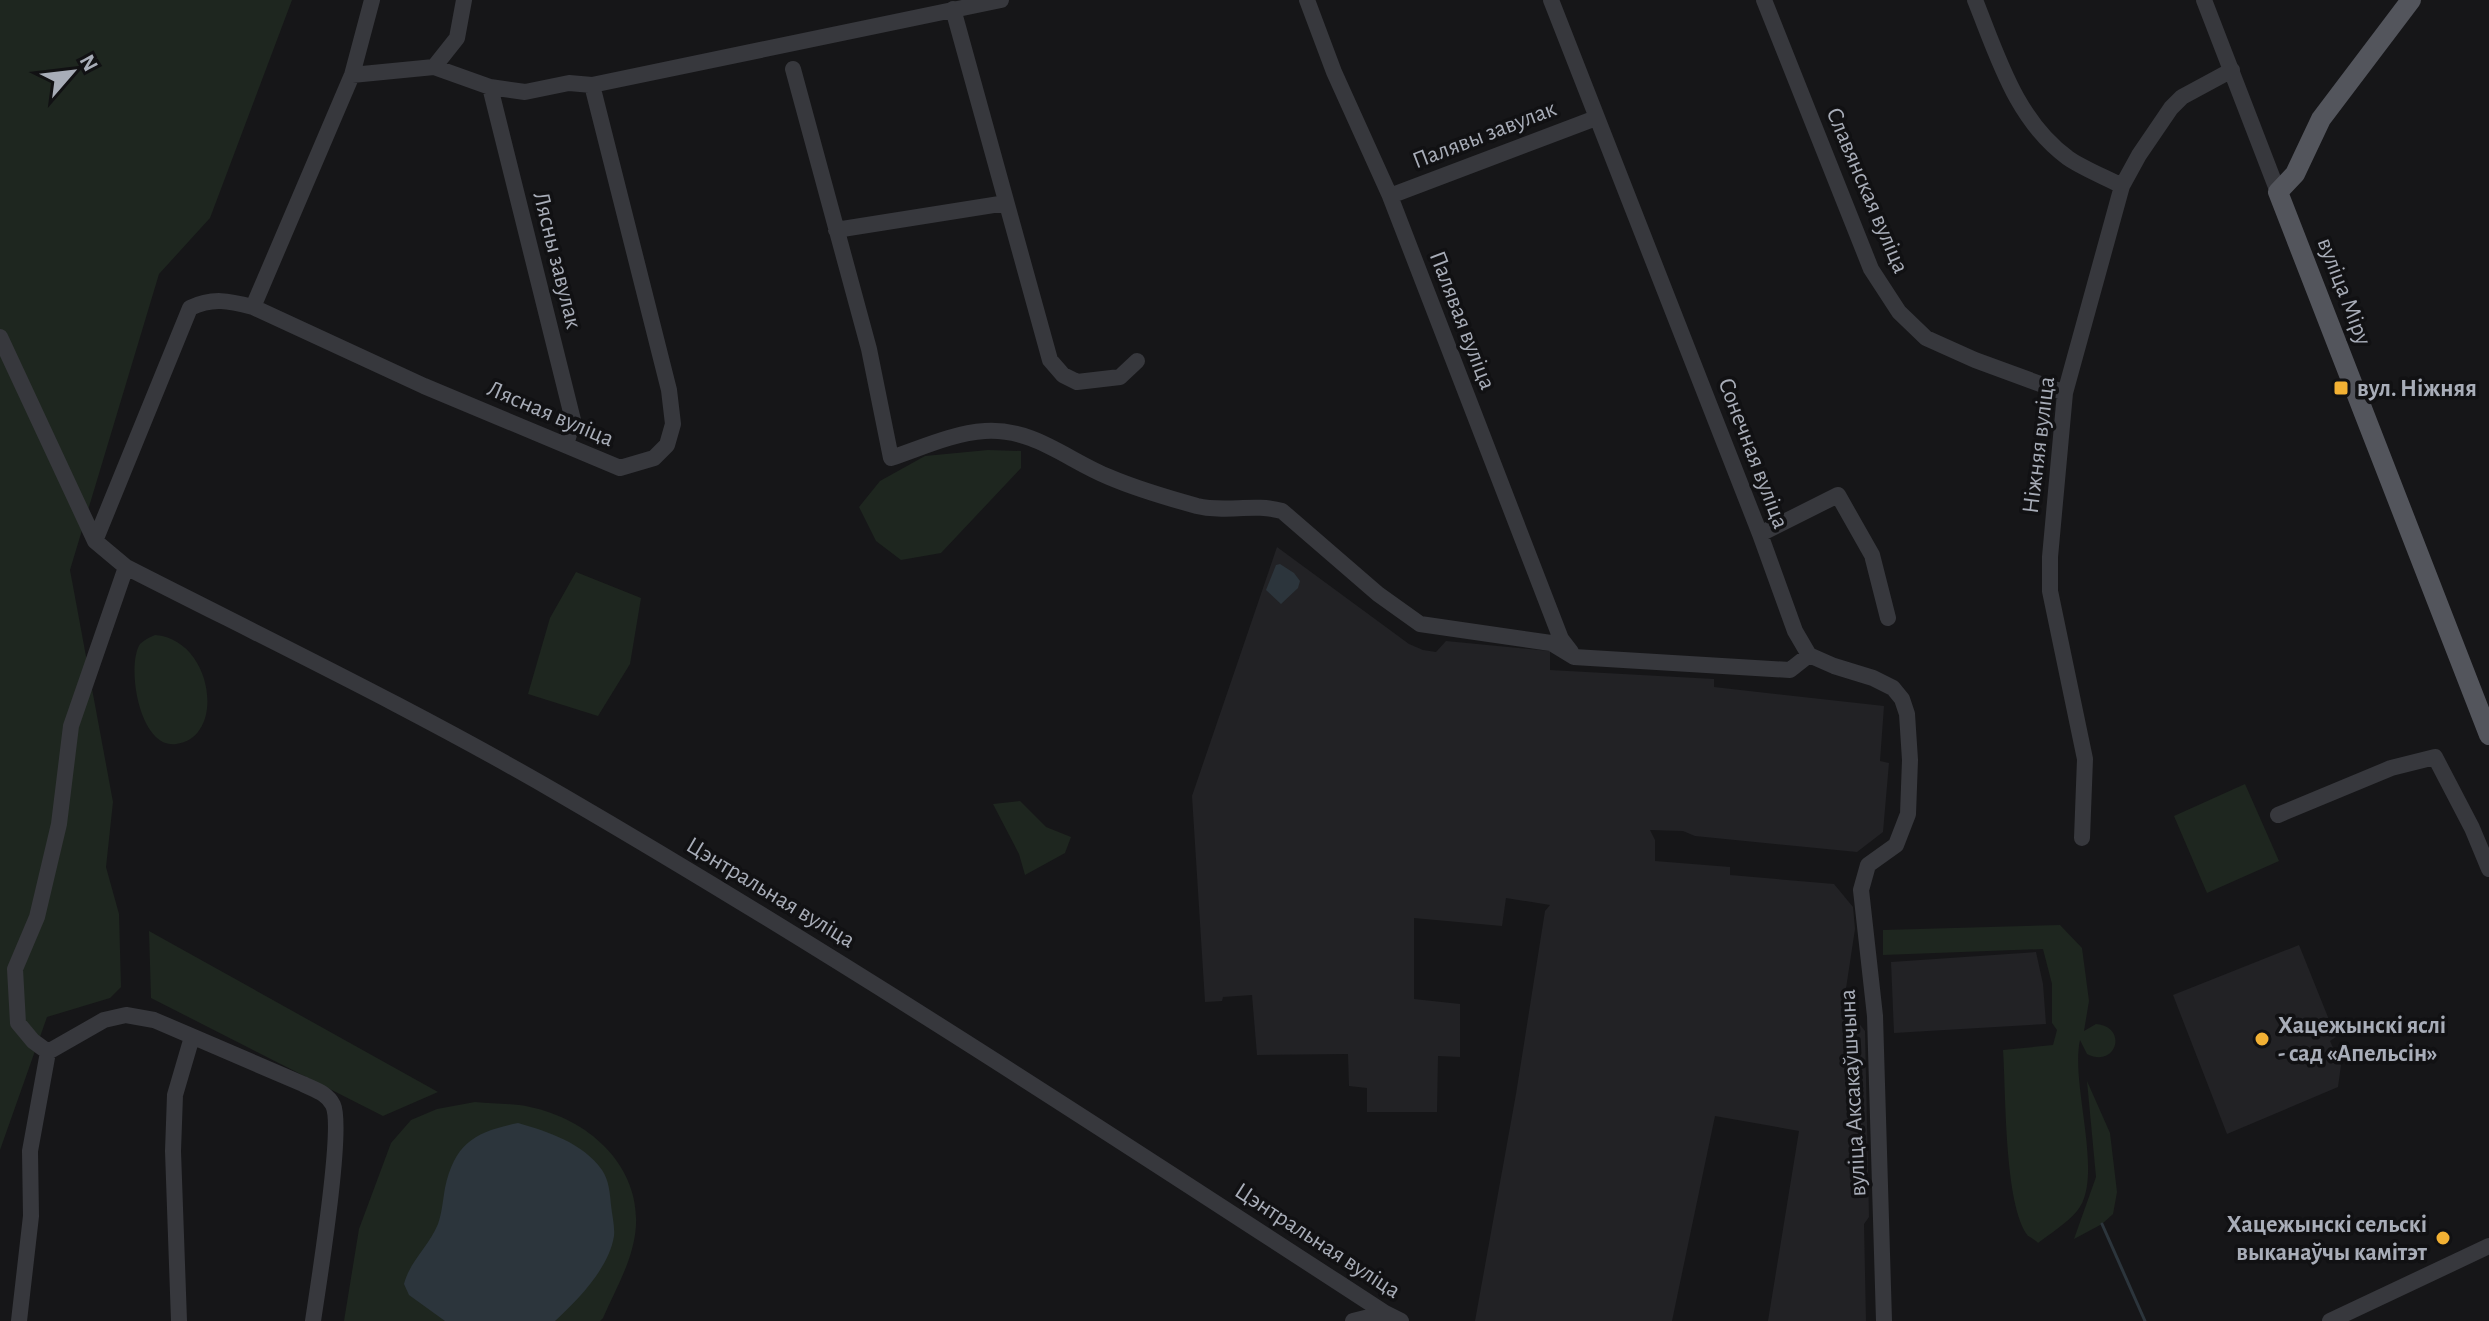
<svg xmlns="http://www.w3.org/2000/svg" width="2489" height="1321" font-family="'Alegreya Sans',sans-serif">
  <rect width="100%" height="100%" fill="#161618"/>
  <path fill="#222225" d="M 1277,547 L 1409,644 L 1423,650 L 1436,652 L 1446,641 L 1550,651 L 1550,670 L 1714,679 L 1714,687 L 1884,706 L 1880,761 L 1889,763 L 1883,832 L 1857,852 L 1695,836 L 1683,831 L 1650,830 L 1655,840 L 1655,861 L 1730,867 L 1730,875 L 1834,884 L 1853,907 L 1855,929 L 1845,995 L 1857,996 L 1857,1021 L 1865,1031 L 1869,1217 L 1864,1224 L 1866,1321 L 1768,1321 L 1799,1131 L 1715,1116 L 1672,1321 L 1475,1321 L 1516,1094 L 1545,911 L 1550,905 L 1506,898 L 1502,926 L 1414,918 L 1414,999 L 1460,1004 L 1460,1057 L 1438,1056 L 1437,1112 L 1367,1112 L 1367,1088 L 1349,1086 L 1348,1054 L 1257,1055 L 1252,995 L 1223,997 L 1222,1001 L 1205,1002 L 1192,796 Z
    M 2299,945 L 2336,1037 L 2330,1041 L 2341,1065 L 2338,1087 L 2227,1134 L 2173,995 Z
    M 2036,952 L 2043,984 L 2046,1024 L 1894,1033 L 1891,962 Z"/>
  <path fill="#1e261f" d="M 0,0 L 292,0 L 210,218 L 159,274 L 70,570 L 113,802 L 106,867 L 119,914 L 121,987 L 110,998 L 47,1017 L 0,1150 Z
    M 988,450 L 1021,451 L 1021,468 L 941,553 L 901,560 L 876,541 L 859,507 L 880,481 L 925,456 Z
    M 576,572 L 641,598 L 630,664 L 598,716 L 528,694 L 550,618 Z
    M 155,635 C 213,639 227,738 176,744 C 139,749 126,665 140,644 C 144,640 150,637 155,635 Z
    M 2245,784 L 2279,861 L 2207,893 L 2174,816 Z
    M 1020,801 L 1046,827 L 1071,837 L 1065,853 L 1025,875 L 1019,854 L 993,804 Z
    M 2060,925 L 2082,948 L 2089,1001 L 2084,1031 L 2096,1024 C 2129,1027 2116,1069 2087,1054 L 2080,1040 C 2070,1085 2105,1178 2077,1211 C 2067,1223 2051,1233 2038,1243 C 2038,1242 2029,1236 2028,1236 C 2004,1205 2006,1092 2003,1050 L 2053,1045 L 2057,1030 L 2052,1023 L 2052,984 L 2043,949 L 1883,955 L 1883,930 Z
    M 149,931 L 438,1092 L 383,1116 L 151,998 Z
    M 2087,1081 L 2110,1133 L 2117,1192 L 2113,1214 L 2102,1224 L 2074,1239 L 2096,1177 Z
    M 475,1102 C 493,1104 512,1103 530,1107 C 597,1121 652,1178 632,1249 C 626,1272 613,1295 603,1318 L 600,1321 L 344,1321 L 359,1229 L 391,1143 L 411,1120 L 437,1109 Z"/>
  <path fill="#2c353c" d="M 1280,564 L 1294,573 L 1300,581 L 1298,588 L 1281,604 L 1266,590 L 1276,565 Z
    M 518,1123 C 549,1132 583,1143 602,1170 C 609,1180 610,1194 611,1205 C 612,1215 615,1227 614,1236 C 609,1268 578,1300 555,1321 L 445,1321 L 409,1295 L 404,1284 C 410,1261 429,1246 438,1224 C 442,1213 443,1199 445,1188 C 455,1142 476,1132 518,1123 Z"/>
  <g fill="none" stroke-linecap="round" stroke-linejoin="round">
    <path stroke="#2c353c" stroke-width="3" d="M 2102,1224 L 2145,1321"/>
    <path stroke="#37383d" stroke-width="16" d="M 1307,0 L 1334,72 L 1390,196 L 1561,639 L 1571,652
      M 1551,0 L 1760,534 L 1795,631 L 1809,655 L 1834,666 L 1873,678 L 1893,688 L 1902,699 L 1907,714 L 1910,760 L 1908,814 L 1896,845 L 1868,865 L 1861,890 L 1875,1016 L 1884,1321
      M 1764,0 L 1871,269 L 1899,312 L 1926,338 L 1975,360 L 2065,393
      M 1975,0 C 1998,57 2016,120 2068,158 C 2084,169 2105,177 2122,186
      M 2204,0 L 2278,192
      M 953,9 L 1050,360 L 1063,375 L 1077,382 L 1120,377 L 1137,361
      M 434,67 L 457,38 L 464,0
      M 793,69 L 869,349 L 891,458 C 921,448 953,433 985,431 C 1034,428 1067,460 1109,477 C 1137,489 1168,498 1197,506 C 1225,513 1254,503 1282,511 L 1378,594 L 1420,624 L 1551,643 L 1574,657 L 1790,670 L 1809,655
      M 352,75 L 434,67 L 490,87 L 525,92 L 569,83 L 592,85 L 1001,0
      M 490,87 L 573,420 L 566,445
      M 1390,196 L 1596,118
      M 836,230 L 1006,203
      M 253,307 L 352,75 L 372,0
      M 0,337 L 95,541 L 126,567 C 273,642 421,713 563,796 C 843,959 1113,1136 1385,1313 L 1401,1321
      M 1760,534 L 1838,495 L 1872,555 L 1888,618
      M 95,541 L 190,308 C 213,297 229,301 253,307 L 424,386 L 620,468 L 654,458 L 667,445 L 673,424 L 669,390 L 592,85
      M 2278,815 L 2391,768 L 2435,757 L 2472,828 L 2489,869
      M 2082,838 L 2085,759 L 2050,591 L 2050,557 L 2065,393 L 2122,186 L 2139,155 L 2171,108 L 2182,97 L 2232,70
      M 48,1052 L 33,1041 L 18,1023 L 15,969 L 37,917 L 59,824 L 71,726 L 126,567
      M 19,1321 L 31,1216 L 30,1151 L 48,1052 L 104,1020 L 126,1015 L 154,1020 L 303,1084 C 315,1090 327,1093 333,1105 C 344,1127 318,1287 313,1321
      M 179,1321 L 173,1151 L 175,1095 L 192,1037
      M 1353,1321 L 1385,1313
      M 2330,1321 L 2489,1246"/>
    <path stroke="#53555c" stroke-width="20" d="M 2411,0 L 2321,119 L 2295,174 L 2278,192 L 2489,735"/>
  </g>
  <g fill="#f2b134" stroke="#111113" stroke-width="3">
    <rect x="2333" y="380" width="16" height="16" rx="4"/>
    <circle cx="2262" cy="1039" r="8"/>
    <circle cx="2443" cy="1238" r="8"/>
  </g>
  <g text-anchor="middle" stroke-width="7" stroke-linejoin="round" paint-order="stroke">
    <g font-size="24" fill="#a8adb8" stroke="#111113">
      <text transform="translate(1484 134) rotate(-21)" y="8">Палявы завулак</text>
      <text transform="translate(1868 190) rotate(67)" y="8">Славянская вуліца</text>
      <text transform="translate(558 260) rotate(76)" y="8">Лясны завулак</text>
      <text transform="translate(2345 291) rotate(69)" y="8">вуліца Міру</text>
      <text transform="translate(1463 320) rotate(69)" y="8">Палявая вуліца</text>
      <text transform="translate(551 413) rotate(23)" y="8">Лясная вуліца</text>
      <text transform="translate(2038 445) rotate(-83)" y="8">Ніжняя вуліца</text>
      <text transform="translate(1754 453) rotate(69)" y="8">Сонечная вуліца</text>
      <text transform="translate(771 892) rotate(31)" y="8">Цэнтральная вуліца</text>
      <text transform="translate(1852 1093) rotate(-93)" y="8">вуліца Аксакаўшчына</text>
      <text transform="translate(1318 1240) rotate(33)" y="8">Цэнтральная вуліца</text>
    </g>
    <g font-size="24" font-weight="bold" fill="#a8adb8" stroke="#111113" text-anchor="start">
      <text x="2357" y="396">вул. Ніжняя</text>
      <text x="2278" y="1033">Хацежынскі яслі<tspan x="2278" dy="28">- сад «Апельсін»</tspan></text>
      <text x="2427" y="1232" text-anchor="end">Хацежынскі сельскі<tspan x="2427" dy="28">выканаўчы камітэт</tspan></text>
    </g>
  </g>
  <g transform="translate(72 72) rotate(62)" stroke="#111113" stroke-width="6" paint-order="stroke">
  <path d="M0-6L14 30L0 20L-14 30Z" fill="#a8adb8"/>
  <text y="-12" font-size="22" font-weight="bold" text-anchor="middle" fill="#a8adb8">N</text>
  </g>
</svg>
